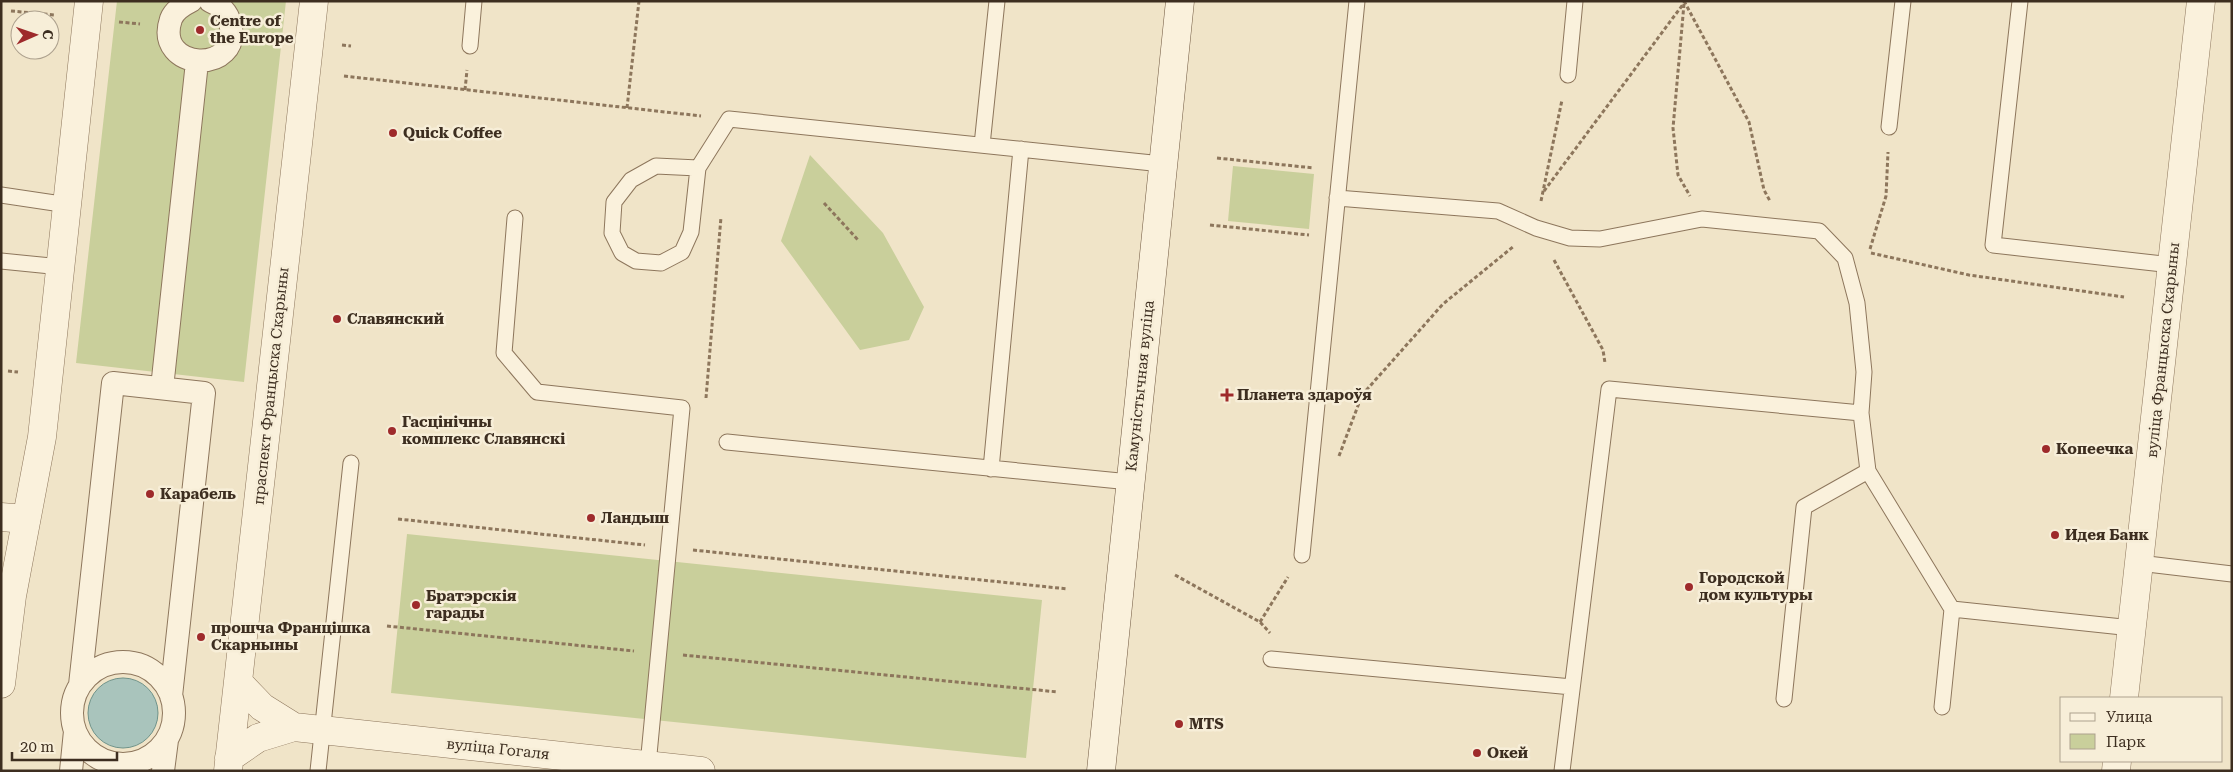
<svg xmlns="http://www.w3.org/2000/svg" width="2233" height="772" font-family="'Roboto Serif',serif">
  <rect width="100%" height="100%" fill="#f0e4c8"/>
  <path fill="#c9cf9b" d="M 117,1 L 286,1 L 244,382 L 76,363 Z
    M 810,155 L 883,233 L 924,307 L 909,340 L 860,350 L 781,241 Z
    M 1233,166 L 1314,174 L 1309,229 L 1228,221 Z
    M 407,534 L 1042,600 L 1026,758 L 391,693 Z"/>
  <path fill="#a9c4bc" stroke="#6f938a" d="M88 713a35 35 0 1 1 70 0a35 35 0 1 1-70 0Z"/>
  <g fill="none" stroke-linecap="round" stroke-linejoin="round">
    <defs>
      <path id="service" d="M 2020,1 L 1993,245 L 2172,265
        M 470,46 L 474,1
        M 1568,75 L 1575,1
        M 1889,127 L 1903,1
        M 982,145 L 997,1
        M 698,168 L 691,232 L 682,252 L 661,263 L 636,261 L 622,253 L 612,233 L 614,202 L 631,180 L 656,166 L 698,168 L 729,119 L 1162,164
        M 1,195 L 68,205
        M 1337,198 L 1498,211 L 1536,228 L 1570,238 L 1600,239 L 1702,219 L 1819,231 L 1845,258 L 1857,303 L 1864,372 L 1861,413 L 1868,471 L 1952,609 L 2132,628
        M 515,218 L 504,353 L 537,392 L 682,408 L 648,765
        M 1,261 L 61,267
        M 727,442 L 1130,482
        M 991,469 L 1021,149
        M 1302,555 L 1357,1
        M 2139,563 L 2232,574
        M 1271,659 L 1572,687
        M 1784,699 L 1804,507 L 1868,471
        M 1942,707 L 1952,609
        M 318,771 L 351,463
        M 1562,771 L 1609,389 L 1861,413"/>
      <path id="pedestrian" d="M 191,1 C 183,5 174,11 171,19 C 153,72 244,75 230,23 C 228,13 220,5 210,1
        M 162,388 L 197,62
        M72 713a51 51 0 1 1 102 0a51 51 0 1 1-102 0Z
        M 80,685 L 113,383 L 204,393 L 171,696
        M 71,771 L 75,731
        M 163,771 L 167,740"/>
      <path id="minor" d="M 1,517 L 26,519"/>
      <path id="tertiary" d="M 238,682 L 262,707 L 294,727
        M 1,684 L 12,596 L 42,437 L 89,1
        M 2124,698 L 2201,1
        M 229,758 L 258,738 L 294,727 L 701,771
        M 228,771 L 314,1
        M 2116,771 L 2117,761"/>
      <path id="secondary" d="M 1101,771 L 1180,1"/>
    </defs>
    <use href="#service" stroke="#8d765c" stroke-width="17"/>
    <use href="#pedestrian" stroke="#8d765c" stroke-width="24"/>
    <use href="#minor" stroke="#8d765c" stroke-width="29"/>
    <use href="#tertiary" stroke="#8d765c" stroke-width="29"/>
    <use href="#secondary" stroke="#6f573f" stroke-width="29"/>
    <path stroke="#8d765c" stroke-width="3" stroke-dasharray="4 2.5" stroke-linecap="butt" d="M 1684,1 L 1749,122 L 1764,190 L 1770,201
      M 1684,4 L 1673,128 L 1678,175 L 1690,196
      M 11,11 L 55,15
      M 119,22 L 140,24
      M 260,37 L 278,39
      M 342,45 L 351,46
      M 344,76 L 701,116
      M 465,90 L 467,70
      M 627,108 L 639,1
      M 1217,158 L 1314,168
      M 1544,191 L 1684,3
      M 1541,201 L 1562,100
      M 824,203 L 859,241
      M 1210,225 L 1309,235
      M 1870,249 L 1886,196 L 1888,152
      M 1871,253 L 1969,275 L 2124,297
      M 1554,260 L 1603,350 L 1605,363
      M 8,371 L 18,372
      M 706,398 L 721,217
      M 1339,456 L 1362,395 L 1443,304 L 1514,246
      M 398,519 L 645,545
      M 693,550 L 1068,589
      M 1175,575 L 1260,622 L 1270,633
      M 1260,622 L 1288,577
      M 387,626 L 634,651
      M 683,655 L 1058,692"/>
    <use href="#service" stroke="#faf1dc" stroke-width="15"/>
    <use href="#pedestrian" stroke="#faf1dc" stroke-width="22"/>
    <use href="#minor" stroke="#faf1dc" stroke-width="28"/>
    <use href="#tertiary" stroke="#faf1dc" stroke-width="28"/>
    <use href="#secondary" stroke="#faf1dc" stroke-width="28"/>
  </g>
  <g fill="#9e2a2b" stroke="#f7eed8" stroke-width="2">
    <circle cx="200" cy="30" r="5"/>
    <circle cx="393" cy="133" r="5"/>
    <circle cx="337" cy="319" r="5"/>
    <path d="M1224.5 387.5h5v5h5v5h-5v5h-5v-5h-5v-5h5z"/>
    <circle cx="392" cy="431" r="5"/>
    <circle cx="2046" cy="449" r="5"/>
    <circle cx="150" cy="494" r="5"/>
    <circle cx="591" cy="518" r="5"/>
    <circle cx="2055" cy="535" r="5"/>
    <circle cx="1689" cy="587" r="5"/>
    <circle cx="416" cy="605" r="5"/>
    <circle cx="201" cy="637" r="5"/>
    <circle cx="1179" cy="724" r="5"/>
    <circle cx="1477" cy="753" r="5"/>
  </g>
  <g text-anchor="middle" stroke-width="5" stroke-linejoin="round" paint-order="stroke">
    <g font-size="15" font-weight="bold" fill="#3d2e20" stroke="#f7eed8" text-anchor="start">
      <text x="210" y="26">Centre of<tspan x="210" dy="17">the Europe</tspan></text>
      <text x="403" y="138">Quick Coffee</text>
      <text x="347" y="324">Славянский</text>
      <text x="1237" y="400">Планета здароўя</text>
      <text x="402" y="427">Гасцінічны<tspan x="402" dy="17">комплекс Славянскі</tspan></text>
      <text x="2056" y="454">Копеечка</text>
      <text x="160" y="499">Карабель</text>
      <text x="601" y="523">Ландыш</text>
      <text x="2065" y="540">Идея Банк</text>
      <text x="1699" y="583">Городской<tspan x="1699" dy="17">дом культуры</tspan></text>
      <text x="426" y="601">Братэрскія<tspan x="426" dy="17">гарады</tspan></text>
      <text x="211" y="633">прошча Францішка<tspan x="211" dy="17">Скарныны</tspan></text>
      <text x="1189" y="729">MTS</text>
      <text x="1487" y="758">Окей</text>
    </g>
    <g font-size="15" fill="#3d2e20" stroke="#f7eed8">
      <text transform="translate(2163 350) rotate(-84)" y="5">вуліца Францыска Скарыны</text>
      <text transform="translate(271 386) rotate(-84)" y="5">праспект Францыска Скарыны</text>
      <text transform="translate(1140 386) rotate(-84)" y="5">Камуністычная вуліца</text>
      <text transform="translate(498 749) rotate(6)" y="5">вуліца Гогаля</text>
    </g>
  </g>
  <rect width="2233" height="772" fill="none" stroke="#3d2e20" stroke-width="5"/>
  <rect x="2060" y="697" width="162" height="65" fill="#f7eed8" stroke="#ada18e"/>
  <rect x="2070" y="713" width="25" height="8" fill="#faf1dc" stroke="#ada18e"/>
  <text x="2106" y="722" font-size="15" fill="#3d2e20">Улица</text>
  <rect x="2070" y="734" width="25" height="15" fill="#c9cf9b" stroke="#ada18e"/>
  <text x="2106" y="747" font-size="15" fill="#3d2e20">Парк</text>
  <g transform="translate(35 35) rotate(88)"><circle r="24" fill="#f7eed8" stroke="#ada18e"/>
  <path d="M0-4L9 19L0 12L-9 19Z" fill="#9e2a2b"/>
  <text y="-8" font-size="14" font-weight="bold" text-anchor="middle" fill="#3d2e20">С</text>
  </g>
  <path d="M12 752v8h105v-8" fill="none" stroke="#3d2e20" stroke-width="2.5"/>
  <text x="20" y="752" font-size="15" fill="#3d2e20" stroke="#f7eed8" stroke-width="4" paint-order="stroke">20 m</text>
</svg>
